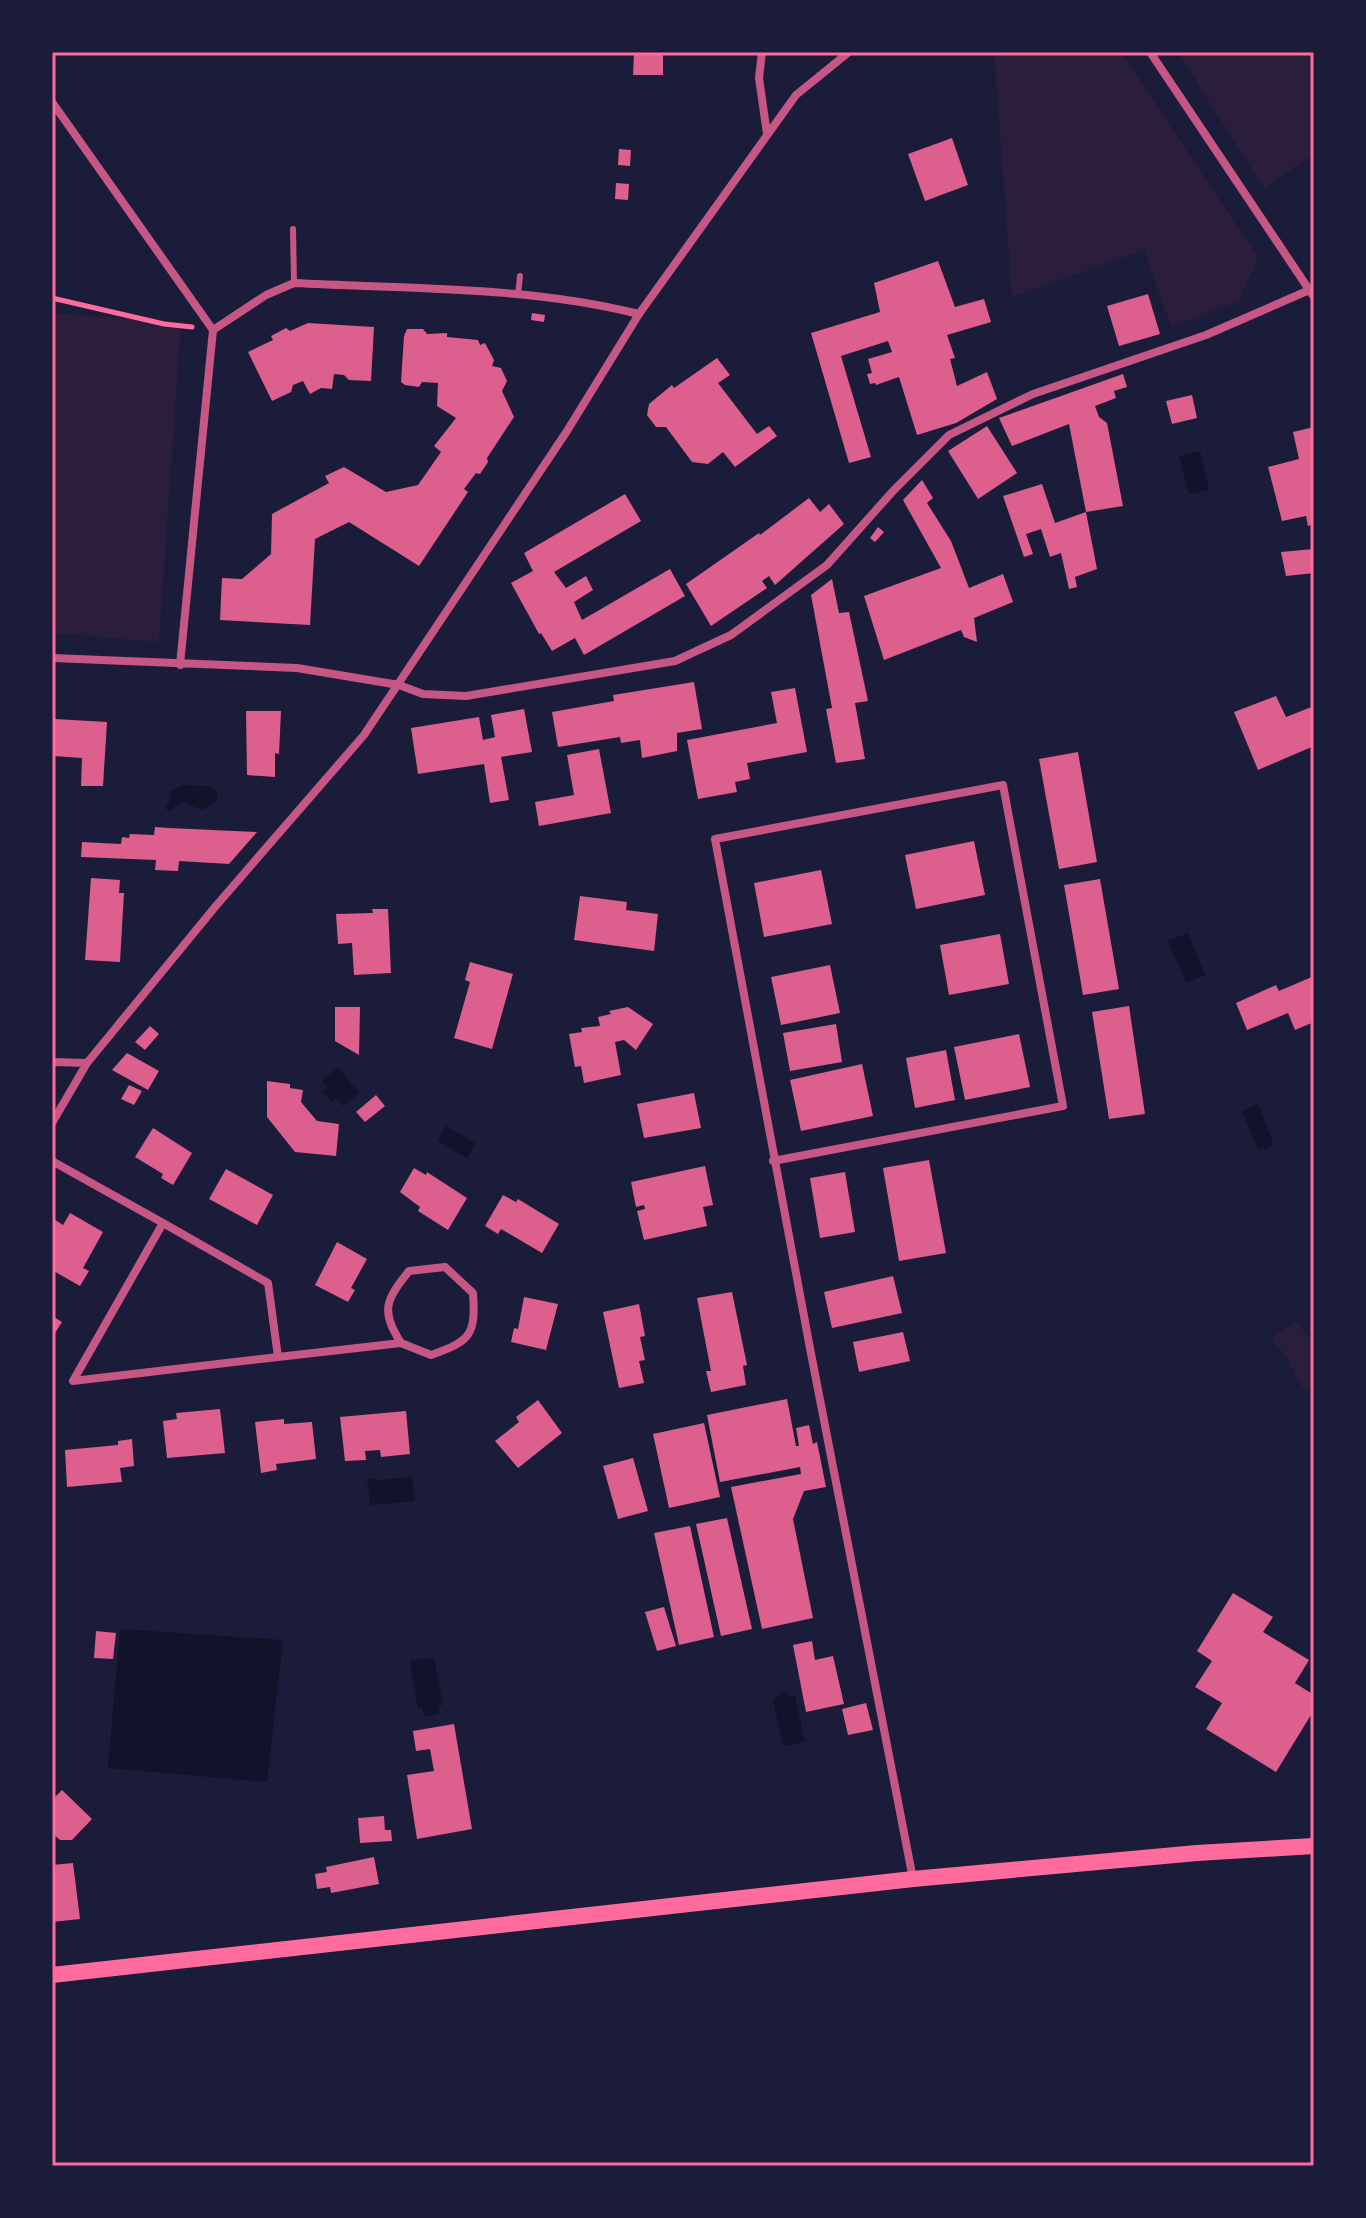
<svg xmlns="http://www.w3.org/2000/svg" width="1366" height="2218" font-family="Barlow,sans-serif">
  <rect width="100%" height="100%" fill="#1b1b3a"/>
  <path fill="#2a1e3b" d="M 994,52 L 1121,52 L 1258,257 L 1239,301 L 1171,327 L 1144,250 L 1012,297 Z
    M 1178,52 L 1314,52 L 1314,154 L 1264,189 Z
    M 52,313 L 181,322 L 159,642 L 52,633 Z
    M 1297,1321 L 1314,1346 L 1314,1386 L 1303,1389 L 1289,1361 L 1271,1338 Z"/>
  <path fill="#12122b" d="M 1200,451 L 1209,490 L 1189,494 L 1179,456 Z
    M 182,785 L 211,786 L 218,793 L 216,801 L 203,810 L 182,802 L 169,811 L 165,808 L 170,801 L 171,791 Z
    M 1188,933 L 1205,975 L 1186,983 L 1168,941 Z
    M 338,1067 L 359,1093 L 343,1106 L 336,1098 L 331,1102 L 323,1092 L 328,1088 L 322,1080 Z
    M 1258,1104 L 1273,1143 L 1269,1148 L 1258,1149 L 1242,1111 Z
    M 446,1126 L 475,1143 L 467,1158 L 438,1141 Z
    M 412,1477 L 415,1501 L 370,1505 L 367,1478 L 380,1480 Z
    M 120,1629 L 283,1640 L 267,1782 L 108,1768 Z
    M 434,1657 L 443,1705 L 438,1706 L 439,1714 L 424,1716 L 422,1709 L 418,1709 L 410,1661 Z
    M 784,1692 L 790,1697 L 795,1696 L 805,1742 L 783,1746 L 773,1700 Z"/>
  <path fill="#dd5f8e" d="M 634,53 L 663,54 L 663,75 L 633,75 Z
    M 952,138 L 968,185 L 925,201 L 908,154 Z
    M 619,149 L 631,150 L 630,166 L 618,165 Z
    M 616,183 L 629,184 L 628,200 L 615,199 Z
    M 938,261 L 955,307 L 984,299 L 991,322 L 947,335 L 955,358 L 950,359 L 957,386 L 987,372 L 997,399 L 956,423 L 917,435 L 899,377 L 876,385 L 875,383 L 870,384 L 867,374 L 872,373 L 868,359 L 892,352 L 888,341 L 841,356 L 871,457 L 849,463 L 811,333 L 880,312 L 874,283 Z
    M 1148,294 L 1160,334 L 1119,346 L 1107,306 Z
    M 532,313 L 545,315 L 544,322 L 531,320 Z
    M 308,323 L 374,327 L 371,381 L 349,380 L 344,375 L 334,374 L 332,389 L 321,388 L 310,394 L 303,381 L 293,385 L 291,392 L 272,401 L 248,352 L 273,340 L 271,336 L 286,328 L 290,331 Z
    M 407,329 L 423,329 L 427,334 L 447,333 L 447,337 L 478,340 L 480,345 L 485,343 L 494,360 L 492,366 L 501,368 L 507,381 L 502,391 L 514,417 L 487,458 L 488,462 L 480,474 L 476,473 L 464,489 L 468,492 L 419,566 L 349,522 L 315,539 L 310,625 L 220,620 L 222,578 L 242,579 L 271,554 L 272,514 L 329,483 L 325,476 L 344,467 L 386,492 L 418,485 L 441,452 L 434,446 L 456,418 L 437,406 L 438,383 L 422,382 L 419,387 L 405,385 L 401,382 L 404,336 Z
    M 717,358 L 730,375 L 718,383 L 757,434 L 769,426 L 777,436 L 735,467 L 723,452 L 708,464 L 692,462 L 666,427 L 656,427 L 647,415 L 649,404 L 672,385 L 674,388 Z
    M 1123,374 L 1127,387 L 1114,391 L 1116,398 L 1095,406 L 1099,417 L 1107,423 L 1123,506 L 1086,512 L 1069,424 L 1012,446 L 999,418 Z
    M 1192,395 L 1197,418 L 1172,424 L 1166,401 Z
    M 987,426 L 1017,473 L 978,499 L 948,451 Z
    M 1314,427 L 1314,524 L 1308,526 L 1306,516 L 1282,521 L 1268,467 L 1299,459 L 1293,432 Z
    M 922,480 L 933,498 L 927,503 L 951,541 L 969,588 L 1003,574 L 1013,602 L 974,618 L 977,642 L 964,637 L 961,630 L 884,660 L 864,596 L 941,568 L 903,500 Z
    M 1042,484 L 1055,523 L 1086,512 L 1097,569 L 1075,577 L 1077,587 L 1069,589 L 1061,553 L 1050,557 L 1041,529 L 1026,534 L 1033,554 L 1024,557 L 1003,496 Z
    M 625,494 L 641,521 L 554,572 L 566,588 L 586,576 L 593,590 L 574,602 L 582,620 L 670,569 L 685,596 L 584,655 L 575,638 L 552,651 L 541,633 L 539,634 L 511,583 L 533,571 L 524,553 Z
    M 809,498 L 820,512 L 829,504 L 844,524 L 775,585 L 769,576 L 762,581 L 767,588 L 711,626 L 686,584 L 759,533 L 760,535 Z
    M 878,527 L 884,532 L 875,542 L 870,538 Z
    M 1314,549 L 1314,573 L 1286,576 L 1281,552 Z
    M 832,579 L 839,613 L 849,612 L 868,701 L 855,703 L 865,759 L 836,763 L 826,709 L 832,708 L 811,595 Z
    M 694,682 L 702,729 L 677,733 L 677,751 L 642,758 L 640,740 L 621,743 L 620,737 L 558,747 L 552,712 L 614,701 L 613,695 Z
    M 795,688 L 807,752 L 747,763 L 750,779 L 735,782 L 737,792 L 698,799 L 687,740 L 777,723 L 771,692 Z
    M 1276,696 L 1286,717 L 1314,706 L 1314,746 L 1258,770 L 1234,712 Z
    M 524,709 L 532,752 L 501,757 L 509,800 L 490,803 L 484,764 L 418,774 L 411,728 L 479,717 L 483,740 L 495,737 L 491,715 Z
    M 246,711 L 281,711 L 279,754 L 275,753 L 275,777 L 247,775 Z
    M 55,719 L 107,722 L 103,786 L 81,786 L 82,758 L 53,756 Z
    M 599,749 L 611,813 L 539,826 L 535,802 L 574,795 L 567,755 Z
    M 1078,752 L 1097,862 L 1059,869 L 1039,759 Z
    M 155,827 L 169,828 L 257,832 L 229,864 L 179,861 L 178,871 L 155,870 L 156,860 L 81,857 L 82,842 L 121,844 L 122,837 L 129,838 L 130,834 L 154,835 Z
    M 974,841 L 985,895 L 916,909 L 905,855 Z
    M 821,870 L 832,924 L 764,937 L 754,883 Z
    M 91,878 L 120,880 L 119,893 L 124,893 L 120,962 L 85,960 Z
    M 1100,879 L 1119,989 L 1083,995 L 1064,885 Z
    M 580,896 L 627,902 L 626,910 L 658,914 L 654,951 L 574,940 Z
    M 372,909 L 388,909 L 391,973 L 354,975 L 352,943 L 338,944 L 336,914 L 373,913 Z
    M 1000,934 L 1009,984 L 949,995 L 940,945 Z
    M 470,962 L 513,974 L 492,1049 L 454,1038 L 470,982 L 465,980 Z
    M 830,965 L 840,1013 L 781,1025 L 771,977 Z
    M 1314,976 L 1314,1022 L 1295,1030 L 1288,1013 L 1247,1030 L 1236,1003 L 1276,985 L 1279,991 Z
    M 1129,1006 L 1145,1114 L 1109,1119 L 1092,1012 Z
    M 335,1007 L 360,1007 L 359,1055 L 335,1041 Z
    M 628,1007 L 653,1024 L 636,1050 L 624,1040 L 615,1042 L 621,1075 L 584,1083 L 581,1066 L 575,1067 L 569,1034 L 582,1032 L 581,1028 L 600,1026 L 598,1017 L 611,1014 L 609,1011 Z
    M 836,1024 L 842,1062 L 790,1071 L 783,1033 Z
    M 150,1026 L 159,1034 L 145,1050 L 135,1042 Z
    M 1019,1034 L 1030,1087 L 965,1100 L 954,1047 Z
    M 946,1050 L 955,1100 L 915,1108 L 906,1058 Z
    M 127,1053 L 159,1071 L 148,1090 L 112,1070 Z
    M 862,1064 L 873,1116 L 801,1131 L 790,1080 Z
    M 267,1081 L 290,1084 L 290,1088 L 303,1090 L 301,1102 L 317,1121 L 339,1124 L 336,1156 L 295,1152 L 267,1117 Z
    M 129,1085 L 142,1091 L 134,1105 L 121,1099 Z
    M 694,1093 L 701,1128 L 644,1138 L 637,1104 Z
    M 376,1095 L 385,1106 L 365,1122 L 356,1112 Z
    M 153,1128 L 192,1153 L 173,1185 L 161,1178 L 163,1174 L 135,1157 Z
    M 929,1160 L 946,1253 L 899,1261 L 883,1168 Z
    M 705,1166 L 713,1205 L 703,1207 L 707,1226 L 644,1240 L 637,1211 L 645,1209 L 644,1205 L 636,1207 L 631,1182 Z
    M 414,1168 L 426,1175 L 427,1172 L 467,1198 L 448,1230 L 418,1211 L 420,1207 L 400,1192 Z
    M 226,1169 L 273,1195 L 257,1225 L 209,1199 Z
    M 845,1172 L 855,1232 L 820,1238 L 810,1178 Z
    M 503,1195 L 516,1202 L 518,1199 L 559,1224 L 542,1253 L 501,1229 L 498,1234 L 485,1226 Z
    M 70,1213 L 103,1232 L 83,1268 L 89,1271 L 80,1286 L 52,1270 L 52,1218 L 63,1225 Z
    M 337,1242 L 367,1259 L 351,1288 L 355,1290 L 348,1302 L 315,1285 Z
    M 893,1276 L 902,1313 L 832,1328 L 824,1292 Z
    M 732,1292 L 747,1365 L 743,1366 L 746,1385 L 711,1392 L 706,1371 L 711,1371 L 697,1298 Z
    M 524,1297 L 558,1304 L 546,1350 L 511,1342 L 514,1328 L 518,1329 Z
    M 639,1304 L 645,1336 L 640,1337 L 645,1360 L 639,1361 L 644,1383 L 619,1388 L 603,1312 Z
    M 52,1316 L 62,1322 L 52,1338 Z
    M 903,1332 L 910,1361 L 859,1372 L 853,1342 Z
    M 787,1399 L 796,1446 L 799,1446 L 796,1428 L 809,1425 L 813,1444 L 817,1442 L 826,1487 L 804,1491 L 793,1519 L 813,1618 L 762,1629 L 731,1487 L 801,1474 L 800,1467 L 720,1482 L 707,1415 Z
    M 538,1400 L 562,1433 L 518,1468 L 495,1441 L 519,1422 L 516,1417 Z
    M 220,1409 L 225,1453 L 167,1458 L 163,1421 L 177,1419 L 176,1413 Z
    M 406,1411 L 410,1454 L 381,1457 L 380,1450 L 365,1451 L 366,1460 L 345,1461 L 340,1417 Z
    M 284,1419 L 284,1424 L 312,1422 L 316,1459 L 276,1464 L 277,1470 L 261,1473 L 255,1422 Z
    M 704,1423 L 720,1497 L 669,1508 L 653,1434 Z
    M 132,1439 L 134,1466 L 120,1468 L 122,1482 L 67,1487 L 65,1450 L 118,1445 L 118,1441 Z
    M 633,1458 L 648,1511 L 618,1519 L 603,1466 Z
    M 727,1518 L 752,1629 L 721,1636 L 696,1524 Z
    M 690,1526 L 714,1637 L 679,1645 L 654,1533 Z
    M 1233,1593 L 1273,1617 L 1263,1632 L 1309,1660 L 1295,1683 L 1314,1695 L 1314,1710 L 1276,1772 L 1206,1729 L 1222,1703 L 1195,1687 L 1212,1661 L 1197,1651 Z
    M 664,1607 L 676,1646 L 657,1651 L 645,1612 Z
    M 96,1631 L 116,1633 L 113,1659 L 94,1658 Z
    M 812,1641 L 815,1660 L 833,1656 L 844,1704 L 806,1712 L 793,1645 Z
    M 866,1703 L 873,1730 L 848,1735 L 842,1709 Z
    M 454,1724 L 472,1829 L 417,1839 L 407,1775 L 434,1771 L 430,1749 L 416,1751 L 413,1731 Z
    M 62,1790 L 92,1819 L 72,1840 L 60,1840 L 52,1833 L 52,1800 Z
    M 384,1816 L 385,1830 L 391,1830 L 392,1841 L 360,1843 L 358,1818 Z
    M 374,1857 L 379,1884 L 331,1893 L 330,1887 L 317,1889 L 315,1874 L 327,1872 L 326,1867 Z
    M 73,1863 L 80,1919 L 52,1922 L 52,1865 Z"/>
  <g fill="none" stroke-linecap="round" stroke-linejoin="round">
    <path stroke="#ff6b9d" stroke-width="5" d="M 52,298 L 164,324 L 192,327"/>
    <path stroke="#c65784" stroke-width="6" d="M 293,229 L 294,283
      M 518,295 L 520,276"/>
    <path stroke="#c65784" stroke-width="8" d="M 762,52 L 759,78 L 767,134
      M 1150,52 L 1314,297
      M 52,102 L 213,330 L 180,665
      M 213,330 L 266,295 L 294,283 C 408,289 528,286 639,314
      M 52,658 L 297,668 L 399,685 L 423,694 L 466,696 L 675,661 L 731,635 L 827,565 L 893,491 L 949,435 L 1033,394 L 1206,335 L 1314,288
      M 52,1062 L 87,1063
      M 52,1123 L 87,1063 L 215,907 L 364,735 L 567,431 L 639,314 L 796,95 L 849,52
      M 52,1161 L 163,1223 L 73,1381 L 278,1357
      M 773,1161 L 1063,1106 L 1003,785 L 715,839 C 778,1186 845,1533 913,1879
      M 163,1223 L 268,1283 L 278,1357 L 401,1343 C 380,1310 386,1300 409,1271 L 445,1267 L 473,1293 C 476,1336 470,1341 431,1355 L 401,1343
      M 1314,2166 L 1314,2164"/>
    <path stroke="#ff6b9d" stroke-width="16" d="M 52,1975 L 913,1879 L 1197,1853 L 1314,1846"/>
  </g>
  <rect width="1366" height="2218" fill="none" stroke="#1b1b3a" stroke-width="108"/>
  <rect x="54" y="54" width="1258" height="2110" fill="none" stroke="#ff6b9d" stroke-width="3"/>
</svg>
